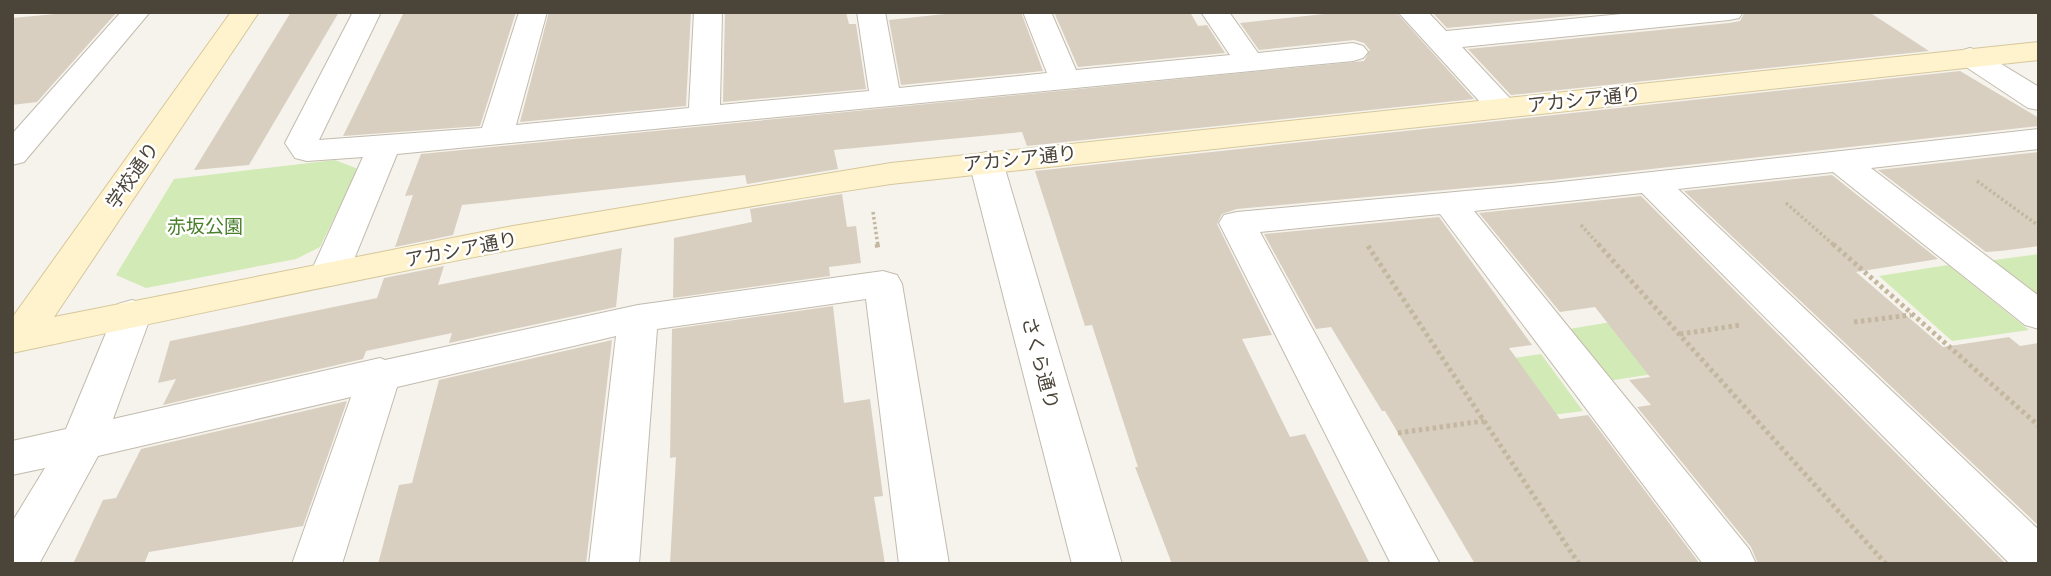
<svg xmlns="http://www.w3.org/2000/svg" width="2051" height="576" font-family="'Source Sans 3','Noto Sans JP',sans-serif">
  <rect width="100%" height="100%" fill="#f6f3ec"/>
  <path fill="#d2eab5" d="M 335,160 L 358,169 L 320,247 L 296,259 L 146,288 L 116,275 L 174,179 Z
    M 2039,254 L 2039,301 L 1987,261 Z
    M 1948,265 L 2029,330 L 1952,341 L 1879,276 Z
    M 1653,315 L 1699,367 L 1601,382 L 1563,330 Z
    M 1541,354 L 1583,411 L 1500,422 L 1462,366 Z"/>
  <path fill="#d8cfc1" d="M 77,12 L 117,12 L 37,102 L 12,105 L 12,18 Z
    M 291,12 L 339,12 L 249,165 L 194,170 Z
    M 404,12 L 516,12 L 480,126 L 343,136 Z
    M 549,12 L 691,12 L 686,106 L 520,122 Z
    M 725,12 L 846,12 L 849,24 L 856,24 L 866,89 L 723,102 Z
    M 963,12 L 1021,12 L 1043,71 L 901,85 L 889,20 Z
    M 1054,12 L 1190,12 L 1198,26 L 1207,25 L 1225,53 L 1078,67 Z
    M 1343,12 L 1396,12 L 1474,99 L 1027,146 L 1022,132 L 834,150 L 838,169 L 747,184 L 745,175 L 462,205 L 453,235 L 395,247 L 413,195 L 405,196 L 421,154 L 1364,61 L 1370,50 L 1364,43 L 1354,40 L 1259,50 L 1240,23 Z
    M 1432,12 L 1612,12 L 1447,28 Z
    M 1745,12 L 1869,12 L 1929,51 L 1511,95 L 1468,49 L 1729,23 L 1740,21 Z
    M 1960,71 L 2039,118 L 2039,126 L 1552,180 L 1237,209 L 1222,214 L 1217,224 L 1272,335 L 1242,339 L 1290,437 L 1305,434 L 1370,564 L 1172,564 L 1135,467 L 1138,467 L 1092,325 L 1085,326 L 1035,171 Z
    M 2039,152 L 2039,246 L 2000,251 L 1986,252 L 1878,170 Z
    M 1832,175 L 1938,259 L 1856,272 L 1943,347 L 2009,337 L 2020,346 L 2039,343 L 2039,526 L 1684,191 Z
    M 842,194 L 847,227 L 856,226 L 861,263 L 829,267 L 830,276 L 673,298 L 674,238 L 752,222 L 750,209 Z
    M 1641,196 L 2006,564 L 1758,564 L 1751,547 L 1637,407 L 1651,405 L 1629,380 L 1650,377 L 1595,307 L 1560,312 L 1479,213 Z
    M 1439,217 L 1532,345 L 1509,348 L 1560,419 L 1588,415 L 1700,564 L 1475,564 L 1385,411 L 1382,411 L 1331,327 L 1316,329 L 1264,234 Z
    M 622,248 L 616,307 L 449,343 L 452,333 L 366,351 L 363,359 L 163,405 L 176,379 L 158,383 L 170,341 L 377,298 L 384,278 L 444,266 L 438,285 Z
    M 833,306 L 844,403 L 870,399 L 883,496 L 874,497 L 885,564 L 670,564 L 676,457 L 670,458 L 672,329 Z
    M 612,340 L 586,564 L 378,564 L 399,485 L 412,483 L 439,380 Z
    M 347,401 L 303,526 L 149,552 L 144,564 L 73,564 L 103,500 L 116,498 L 141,449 Z"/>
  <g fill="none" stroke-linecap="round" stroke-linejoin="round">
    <defs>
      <path id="street" d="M 121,12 L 150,12 L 24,162 L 12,165 L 12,134 Z
        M 353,12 L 381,12 L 319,140 L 482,128 L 519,12 L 547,12 L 516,125 L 689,108 L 694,12 L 722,12 L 720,105 L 869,91 L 857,12 L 885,12 L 899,88 L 1047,73 L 1023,12 L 1051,12 L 1076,70 L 1230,55 L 1201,12 L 1229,12 L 1258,53 L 1353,43 L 1363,46 L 1368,52 L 1363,58 L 1353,61 L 397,154 L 348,274 L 342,283 L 329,286 L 316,283 L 310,274 L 363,157 L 307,161 L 295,158 L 285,143 Z
        M 1398,12 L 1428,12 L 1446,31 L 1642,12 L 1743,12 L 1739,18 L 1729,20 L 1462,47 L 1519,108 L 1514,115 L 1503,117 L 1492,115 Z
        M 1970,48 L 1980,51 L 2039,87 L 2039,110 L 2028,108 L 1960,63 L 1955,57 L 1960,51 Z
        M 2039,129 L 2039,149 L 1871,168 L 2039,296 L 2039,329 L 2025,325 L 1833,172 L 1678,189 L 2039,530 L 2039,564 L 2010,564 L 1642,193 L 1474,211 L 1749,549 L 1756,564 L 1703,564 L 1440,214 L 1260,232 L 1440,564 L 1391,564 L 1219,223 L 1224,215 L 1237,212 L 1552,183 Z
        M 986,152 L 998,155 L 1003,162 L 1122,564 L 1072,564 L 969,162 L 974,155 Z
        M 883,271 L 897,275 L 902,284 L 949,564 L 899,564 L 866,299 L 657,329 L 639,564 L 589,564 L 616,336 L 397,387 L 342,564 L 292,564 L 351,397 L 98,456 L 39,564 L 12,564 L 12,522 L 45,468 L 12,475 L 12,441 L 66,429 L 118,304 L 132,300 L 146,304 L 152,313 L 113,419 L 380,358 L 385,360 L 638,305 Z"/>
      <path id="secondary" d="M 231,12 L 259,12 L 54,317 L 513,226 L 891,163 L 2039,42 L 2039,60 L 891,184 C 596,228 304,291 12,353 L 12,318 Z"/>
    </defs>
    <use href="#street" stroke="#c2bbae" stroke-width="2"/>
    <use href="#secondary" stroke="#d6c79b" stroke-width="2"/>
    <path stroke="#c4b79f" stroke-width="3.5" stroke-dasharray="2.5 2.5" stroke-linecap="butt" d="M 1977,181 L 2039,226
      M 1786,203 L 1835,246
      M 873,212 L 878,246
      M 1581,225 L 1600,246"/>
    <path stroke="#c4b79f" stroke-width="5" stroke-dasharray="3.5 3.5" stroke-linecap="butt" d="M 877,244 L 878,249
      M 1598,244 L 1886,564
      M 1833,244 L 2039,426
      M 1368,246 L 1579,564
      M 1854,322 L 1911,315
      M 1680,334 L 1741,325
      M 1398,433 L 1484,421"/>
    <use href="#street" fill="#fff" fill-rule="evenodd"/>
    <use href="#secondary" fill="#fff3cd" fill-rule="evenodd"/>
  </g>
  <g text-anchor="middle" stroke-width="5" stroke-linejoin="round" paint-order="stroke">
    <g font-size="19" fill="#4b4439" stroke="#fff">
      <text transform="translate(1584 99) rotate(-6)" y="7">アカシア通り</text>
      <text transform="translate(1020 158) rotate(-6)" y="7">アカシア通り</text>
      <text transform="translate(132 175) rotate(-55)" y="7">学校通り</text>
      <text transform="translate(461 249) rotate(-11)" y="7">アカシア通り</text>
      <text transform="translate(1041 363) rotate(75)" y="7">さくら通り</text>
    </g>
    <g font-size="19" fill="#4a7f2a" stroke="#fff">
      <text x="205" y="233">赤坂公園</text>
    </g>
  </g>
  <rect width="2051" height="576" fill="none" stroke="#4b4439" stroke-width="28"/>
</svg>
